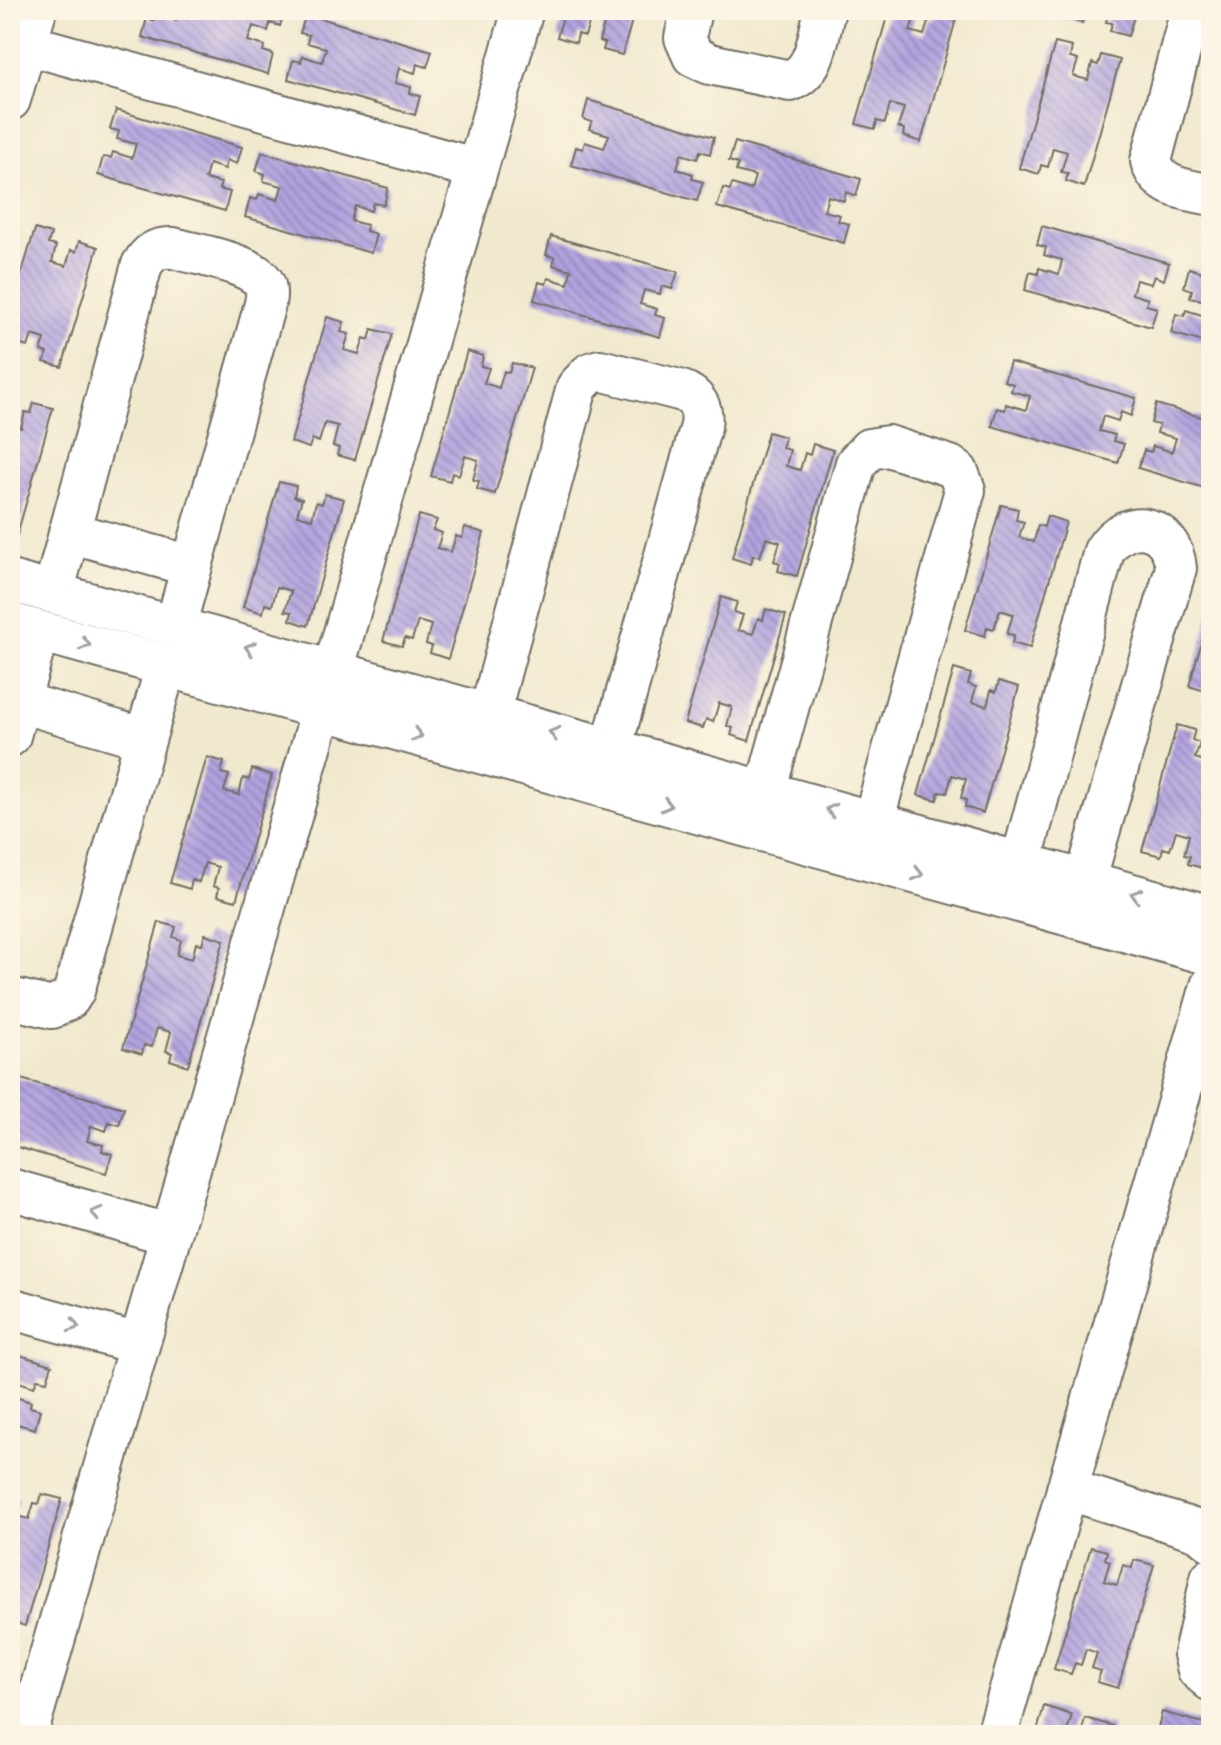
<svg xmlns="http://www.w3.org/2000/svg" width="1221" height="1745" font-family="Kalam,sans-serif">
  <defs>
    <pattern id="building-back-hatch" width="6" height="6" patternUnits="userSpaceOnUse" patternTransform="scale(2)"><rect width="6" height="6" fill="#b1a2df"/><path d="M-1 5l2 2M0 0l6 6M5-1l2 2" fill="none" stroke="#9084b5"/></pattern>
  </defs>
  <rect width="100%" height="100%" fill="#fcf5e5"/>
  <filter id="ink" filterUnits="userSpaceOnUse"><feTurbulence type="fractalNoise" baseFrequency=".0125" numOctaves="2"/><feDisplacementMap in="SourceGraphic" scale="16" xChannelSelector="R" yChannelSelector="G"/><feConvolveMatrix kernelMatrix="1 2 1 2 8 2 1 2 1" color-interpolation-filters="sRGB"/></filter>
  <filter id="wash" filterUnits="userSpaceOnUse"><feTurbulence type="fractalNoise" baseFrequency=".006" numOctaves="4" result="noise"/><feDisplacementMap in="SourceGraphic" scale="32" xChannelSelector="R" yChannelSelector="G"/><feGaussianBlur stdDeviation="1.8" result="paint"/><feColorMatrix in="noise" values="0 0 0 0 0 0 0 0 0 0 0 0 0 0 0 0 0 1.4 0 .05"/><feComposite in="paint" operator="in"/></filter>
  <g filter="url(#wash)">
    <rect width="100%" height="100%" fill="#f1e9ce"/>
    <g id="blocks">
      <path fill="url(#building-back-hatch)" d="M 178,10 L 285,10 L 280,26 L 270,23 L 268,31 L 253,26 L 248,41 L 265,46 L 263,51 L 273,54 L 268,74 L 142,37 L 147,18 L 154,21 L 156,14 L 176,20 Z
        M 565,10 L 635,10 L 622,55 L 603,50 L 605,43 L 599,41 L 605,21 L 591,17 L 585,36 L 578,34 L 576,43 L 557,37 Z
        M 889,10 L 907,10 L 906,13 L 915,15 L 910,31 L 924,35 L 929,19 L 934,21 L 937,10 L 957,16 L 921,142 L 903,136 L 904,129 L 898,127 L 904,108 L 890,104 L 885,123 L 877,121 L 875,129 L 856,124 Z
        M 1066,10 L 1094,10 L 1092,17 L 1085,15 L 1082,23 L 1064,18 Z
        M 1109,10 L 1136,10 L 1128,36 L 1110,31 L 1112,23 L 1106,22 Z
        M 306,14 L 432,51 L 427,67 L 417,64 L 415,73 L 399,68 L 395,83 L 411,87 L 410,93 L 420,96 L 415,115 L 288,79 L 293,60 L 301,62 L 302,56 L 322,62 L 326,48 L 307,43 L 309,35 L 300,33 Z
        M 1055,43 L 1072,47 L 1070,58 L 1078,60 L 1073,76 L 1088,80 L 1092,63 L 1098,65 L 1101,55 L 1120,60 L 1084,187 L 1066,181 L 1068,173 L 1061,172 L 1067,152 L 1053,148 L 1048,167 L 1041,165 L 1039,174 L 1019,168 Z
        M 588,100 L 714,137 L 710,154 L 700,151 L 697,159 L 681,154 L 677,169 L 693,174 L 692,179 L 703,182 L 697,201 L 571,165 L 576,147 L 583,149 L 585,142 L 604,148 L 609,135 L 589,129 L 592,122 L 583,119 Z
        M 116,110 L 242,147 L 237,164 L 227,160 L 225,169 L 209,164 L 205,179 L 221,183 L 219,189 L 230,192 L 225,211 L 98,175 L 103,157 L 111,158 L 113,152 L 132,158 L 136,144 L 117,139 L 119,131 L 110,129 Z
        M 735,142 L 861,179 L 856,196 L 846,192 L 844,201 L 828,196 L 824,211 L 840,215 L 838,221 L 849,224 L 844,243 L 717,207 L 723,188 L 730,190 L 732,184 L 751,190 L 755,176 L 736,171 L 738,164 L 729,161 Z
        M 262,152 L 388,188 L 384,205 L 373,203 L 371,211 L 355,206 L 351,221 L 367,225 L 366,231 L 376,234 L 371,253 L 245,217 L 250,198 L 257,200 L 259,194 L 278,200 L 282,186 L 263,181 L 265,174 L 256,171 Z
        M 1042,226 L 1169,263 L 1164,280 L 1154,276 L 1151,284 L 1136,280 L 1132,294 L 1148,299 L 1146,305 L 1157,308 L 1151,327 L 1025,290 L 1030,272 L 1038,274 L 1039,268 L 1059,274 L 1062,260 L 1044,255 L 1046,247 L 1037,245 Z
        M 35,229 L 51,234 L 48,244 L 56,246 L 52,262 L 66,266 L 71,250 L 76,252 L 79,241 L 98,247 L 62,367 L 44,362 L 47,353 L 41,351 L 45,339 L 32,335 L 28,347 L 18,344 L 15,354 L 10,353 L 10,312 Z
        M 551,236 L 678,272 L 672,289 L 662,286 L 660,294 L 644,290 L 640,304 L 657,309 L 655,315 L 665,318 L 660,337 L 534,300 L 539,282 L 546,284 L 548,278 L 568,284 L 571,270 L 553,265 L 555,257 L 546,255 Z
        M 1189,268 L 1211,275 L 1211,344 L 1171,333 L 1176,314 L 1184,316 L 1186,310 L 1205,316 L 1209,302 L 1190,297 L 1192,290 L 1184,287 Z
        M 327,317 L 344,322 L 341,332 L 349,334 L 344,350 L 359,354 L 364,338 L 369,340 L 372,329 L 392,334 L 355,460 L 337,455 L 339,448 L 333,446 L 338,426 L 325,423 L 319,442 L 312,439 L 309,448 L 291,442 Z
        M 467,351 L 483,356 L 481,366 L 489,368 L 484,383 L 499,388 L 504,371 L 509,373 L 512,363 L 532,368 L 495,494 L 477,489 L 479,481 L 473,480 L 478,460 L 465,456 L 459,475 L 452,473 L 450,481 L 431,476 Z
        M 1010,362 L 1136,398 L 1131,416 L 1121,412 L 1118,421 L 1103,416 L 1099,431 L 1115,435 L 1113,441 L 1124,444 L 1118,463 L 992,426 L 997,408 L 1005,410 L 1006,404 L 1026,410 L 1030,396 L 1011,391 L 1013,384 L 1004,381 Z
        M 34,403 L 53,408 L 17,535 L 10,532 L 10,425 L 21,428 L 25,412 L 31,413 Z
        M 1156,404 L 1211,420 L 1211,490 L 1138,468 L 1144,450 L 1151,452 L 1153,446 L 1172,452 L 1176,438 L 1157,433 L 1159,425 L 1151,423 Z
        M 768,432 L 785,437 L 782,448 L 790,450 L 786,466 L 800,470 L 805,453 L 810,455 L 813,444 L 833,450 L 797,576 L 778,571 L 780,563 L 774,561 L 780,542 L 766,538 L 760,557 L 753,555 L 751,564 L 732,558 Z
        M 279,482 L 296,486 L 294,497 L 302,499 L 297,515 L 312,519 L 316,502 L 322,504 L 325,494 L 344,499 L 308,626 L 290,620 L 292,612 L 285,611 L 291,591 L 277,587 L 272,606 L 265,604 L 263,613 L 243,607 Z
        M 1001,505 L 1018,509 L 1016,520 L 1024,522 L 1019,537 L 1034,542 L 1038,525 L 1044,527 L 1047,516 L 1066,522 L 1030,648 L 1012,643 L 1014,635 L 1007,634 L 1013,614 L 1000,610 L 994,629 L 987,627 L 985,636 L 965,630 Z
        M 419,515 L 437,520 L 433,530 L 442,533 L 437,548 L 451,552 L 456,536 L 462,538 L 465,527 L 484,533 L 448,659 L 430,653 L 432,646 L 426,644 L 431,625 L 418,621 L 412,640 L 405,638 L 402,646 L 383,641 Z
        M 721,597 L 737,602 L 734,612 L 743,615 L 738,630 L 753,634 L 758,618 L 763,620 L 766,609 L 786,615 L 749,741 L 731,735 L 733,728 L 727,726 L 732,707 L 719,703 L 713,722 L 706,719 L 703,728 L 685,723 Z
        M 1210,612 L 1211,683 L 1208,692 L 1189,686 Z
        M 954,669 L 971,674 L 968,684 L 976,687 L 972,702 L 987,706 L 991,690 L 996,692 L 999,681 L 1019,687 L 983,813 L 965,807 L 966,800 L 961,798 L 966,779 L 952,775 L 947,793 L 939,792 L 937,800 L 918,795 Z
        M 1177,725 L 1195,730 L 1192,740 L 1200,743 L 1195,758 L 1211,763 L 1211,853 L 1206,869 L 1188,864 L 1190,856 L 1184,855 L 1189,835 L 1176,831 L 1170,850 L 1163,848 L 1161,856 L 1142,851 Z
        M 207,757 L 224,762 L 221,773 L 229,775 L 224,791 L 239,795 L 243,778 L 249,780 L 252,769 L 272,775 L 236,901 L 217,896 L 219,888 L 213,886 L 218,867 L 205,863 L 199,882 L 192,880 L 190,889 L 170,883 Z
        M 159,922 L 176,927 L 173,937 L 181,940 L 177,955 L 192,959 L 196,943 L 202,944 L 205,934 L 224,940 L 188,1066 L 170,1060 L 172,1053 L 166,1051 L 171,1032 L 157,1028 L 152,1047 L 144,1045 L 142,1054 L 123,1048 Z
        M 10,1076 L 124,1108 L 119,1125 L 109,1122 L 106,1131 L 91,1126 L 87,1141 L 103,1145 L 102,1151 L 112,1154 L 106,1173 L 10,1145 L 10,1119 L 14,1120 L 18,1106 L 10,1104 Z
        M 10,1352 L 52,1365 L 47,1381 L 37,1379 L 34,1387 L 19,1382 L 15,1397 L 31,1402 L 30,1407 L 40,1410 L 35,1429 L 10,1422 Z
        M 10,1485 L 14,1486 L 10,1497 L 19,1499 L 14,1515 L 29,1519 L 34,1503 L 39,1504 L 42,1494 L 62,1499 L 25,1626 L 10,1621 Z
        M 1091,1547 L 1107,1551 L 1105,1559 L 1110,1561 L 1104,1581 L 1117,1585 L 1123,1565 L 1132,1568 L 1134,1560 L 1154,1565 L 1118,1688 L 1097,1682 L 1101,1671 L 1092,1668 L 1097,1653 L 1086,1649 L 1081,1665 L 1075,1663 L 1071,1674 L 1054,1669 Z
        M 1044,1706 L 1072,1715 L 1066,1735 L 1036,1735 Z
        M 1162,1712 L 1211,1725 L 1211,1735 L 1156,1735 Z
        M 1085,1718 L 1113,1726 L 1110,1735 L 1081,1735 Z"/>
    </g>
  </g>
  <g filter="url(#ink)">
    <use href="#blocks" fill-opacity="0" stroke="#706e64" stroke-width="2"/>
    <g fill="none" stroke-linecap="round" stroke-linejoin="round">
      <defs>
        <path id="minor" d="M 691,10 L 685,38 L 693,56 L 710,64 L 790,81 C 817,71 818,35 825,10
          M 1191,10 L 1151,161 C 1158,189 1187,189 1211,195
          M 26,44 L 477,169
          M 10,100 L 36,10
          M 69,532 L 191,566
          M 10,581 L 1211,916
          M 53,593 L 142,265 C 149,252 158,247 173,248 C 195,254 257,264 265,285 C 267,291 266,298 265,304 L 175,627
          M 10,623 L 1211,955
          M 333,671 L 523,10
          M 20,702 L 145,739
          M 489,715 L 577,387 L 590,373 L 600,370 L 679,390 C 696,395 704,408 701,426 L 611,749
          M 10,736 L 39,631
          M 765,792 L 856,463 L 869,449 L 888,446 L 950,466 L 958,472 L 965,490 L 873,822
          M 1021,863 L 1104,551 C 1127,514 1172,524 1176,568 L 1085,881
          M 10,998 L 52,1008 L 69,999 L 74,991 L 166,666
          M 10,1189 L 171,1235
          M 10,1308 L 138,1344
          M 1067,1489 L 1199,1531 L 1211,1541
          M 1211,1578 L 1194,1654 L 1198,1670 L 1211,1681
          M 27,1735 L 322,709
          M 997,1735 L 1211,986"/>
      </defs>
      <use href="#minor" stroke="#706e64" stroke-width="44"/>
      <use href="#minor" stroke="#fff" stroke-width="40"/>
    </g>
    <defs><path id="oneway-chevron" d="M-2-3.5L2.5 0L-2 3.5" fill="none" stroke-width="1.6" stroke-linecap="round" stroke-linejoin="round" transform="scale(2)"/></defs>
    <g stroke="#a0a0a0">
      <use href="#oneway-chevron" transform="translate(85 644) rotate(15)"/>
      <use href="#oneway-chevron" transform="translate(250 648) rotate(-164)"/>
      <use href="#oneway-chevron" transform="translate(554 733) rotate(-164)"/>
      <use href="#oneway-chevron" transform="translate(417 735) rotate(15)"/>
      <use href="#oneway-chevron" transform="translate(667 805) rotate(15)"/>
      <use href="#oneway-chevron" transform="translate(831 810) rotate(-164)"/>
      <use href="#oneway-chevron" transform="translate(918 874) rotate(15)"/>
      <use href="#oneway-chevron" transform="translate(1136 895) rotate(-164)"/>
      <use href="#oneway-chevron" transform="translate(96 1213) rotate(-164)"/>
      <use href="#oneway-chevron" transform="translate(74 1326) rotate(16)"/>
    </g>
  </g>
  <rect width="1221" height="1745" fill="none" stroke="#fcf5e5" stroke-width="40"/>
</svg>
